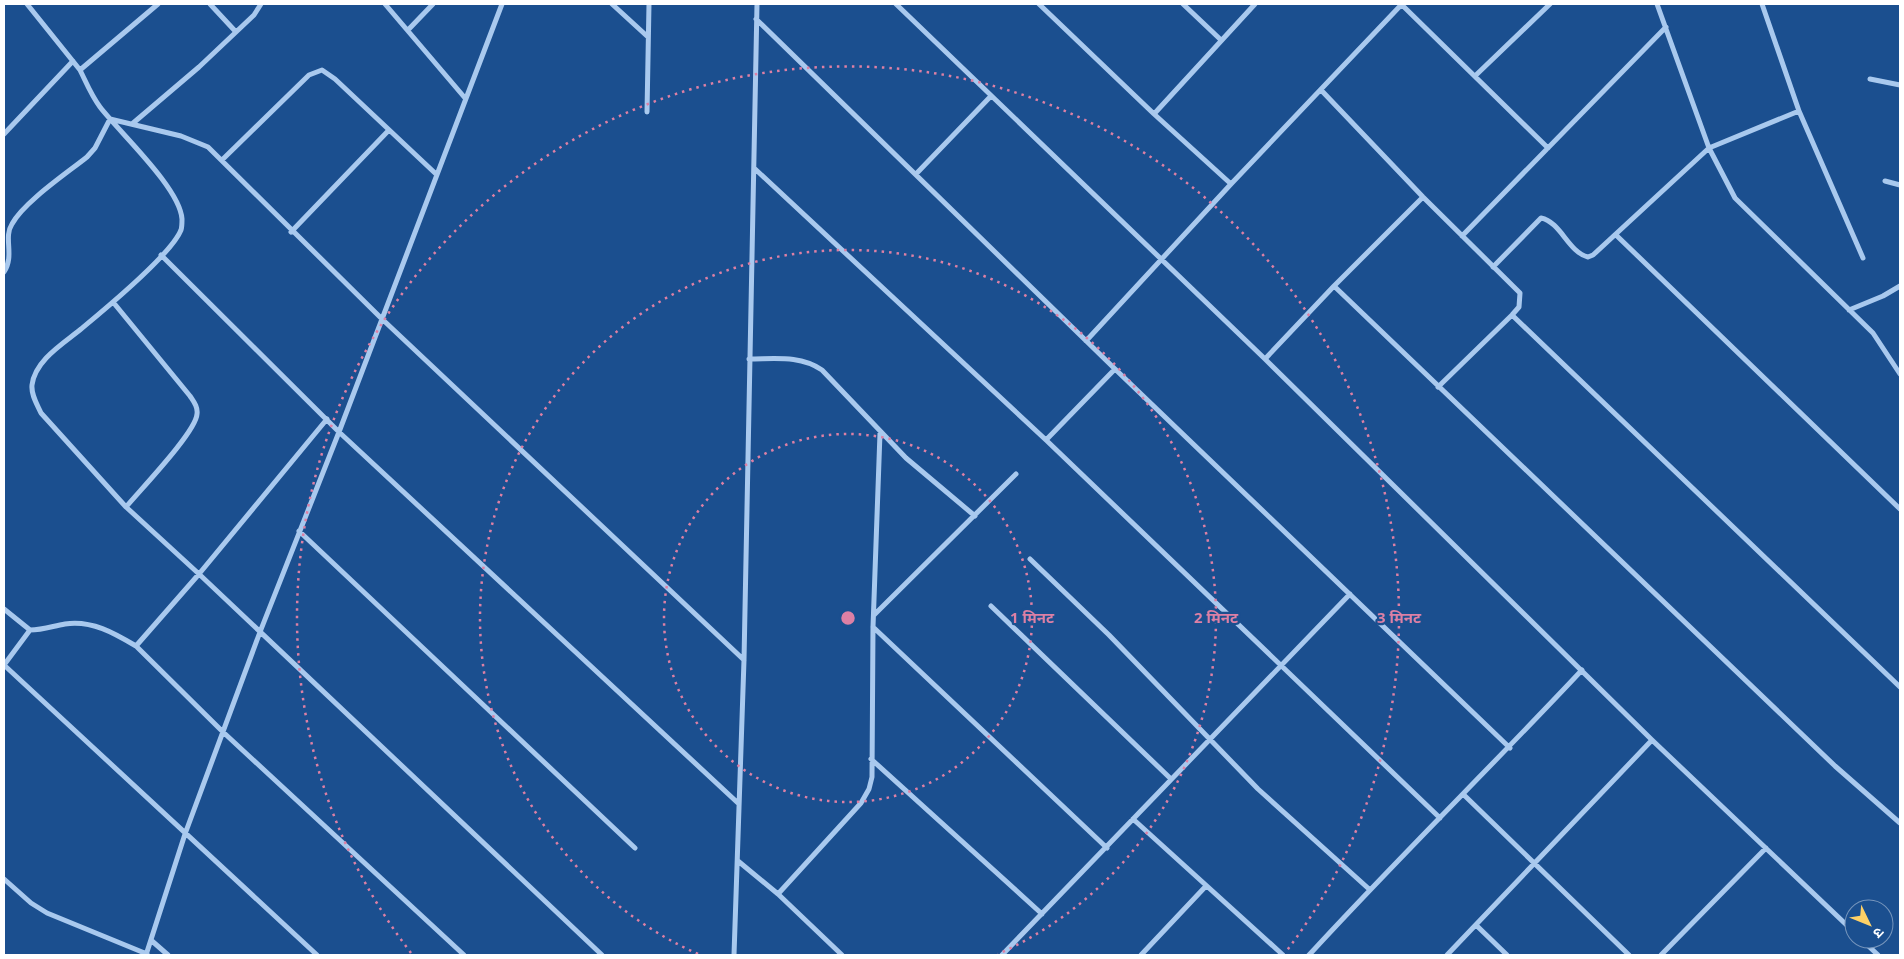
<svg xmlns="http://www.w3.org/2000/svg" width="1904" height="959" font-family="'Noto Sans','Noto Sans Devanagari',sans-serif">
  <rect width="100%" height="100%" fill="#1b4f8f"/>
  <g fill="none" stroke-linecap="round" stroke-linejoin="round">
    <path stroke="#a9c9ee" stroke-width="5" d="M 27,4 L 80,70 L 158,4
      M 210,4 L 236,32
      M 385,4 L 465,98
      M 612,4 L 648,37
      M 896,4 L 1265,359 L 1652,740 L 1854,932
      M 1039,4 L 1154,114 L 1231,184 L 1402,4
      M 1183,4 L 1221,40
      M 1401,4 L 1548,148
      M 1657,4 L 1709,148 L 1735,198 L 1873,333 L 1900,374
      M 1762,4 L 1799,111 L 1863,258
      M 756,19 L 1115,369 L 1510,748
      M 408,30 L 433,4
      M 80,70 C 86,82 91,95 100,107 C 120,133 180,188 182,219 C 182,222 182,227 181,230 C 171,255 104,310 81,329 C 64,343 35,360 32,385 C 31,395 37,404 41,413 L 126,507 L 199,574 L 602,955
      M 1475,76 L 1550,4
      M 1870,79 L 1900,85
      M 1321,90 L 1423,197 L 1520,293 L 1519,307 L 1512,315 L 1438,387
      M 647,112 L 649,4
      M 1154,114 L 1255,4
      M 132,124 L 199,67 L 254,15 L 261,4
      M 4,134 L 73,61
      M 222,160 L 309,75 L 322,70 L 335,79 L 436,174
      M 754,168 L 1046,440 L 1440,818
      M 916,174 L 991,96
      M 1885,181 L 1900,185
      M 291,232 L 389,130
      M 1616,235 L 1900,509
      M 1462,236 L 1666,27
      M 161,255 L 339,432 L 739,804
      M 1493,267 L 1541,218 C 1561,222 1568,252 1588,257 L 1593,255 L 1709,148 L 1799,111
      M 4,272 C 15,255 3,238 12,224 C 24,202 67,173 87,157 L 95,148 L 110,119 L 181,136 L 208,147 L 382,319 L 744,660
      M 1334,286 L 1835,766 L 1900,823
      M 113,302 L 190,396 C 194,402 198,407 197,414 C 196,432 140,490 126,507
      M 1849,310 L 1883,296 L 1900,286
      M 1512,315 L 1900,687
      M 1086,341 L 1231,184
      M 749,359 C 775,359 800,355 822,370 L 906,458 L 975,516
      M 1265,359 L 1334,286 L 1423,197
      M 1046,440 L 1115,369
      M 299,531 L 635,848
      M 1030,559 L 1109,635 L 1258,789 L 1369,889
      M 991,606 L 1171,779
      M 4,609 L 30,630 C 43,630 53,626 65,624 C 92,620 114,633 136,646 L 199,574 L 327,419
      M 874,615 L 1016,474
      M 873,627 L 1107,848
      M 136,646 L 223,732 L 464,955
      M 4,665 L 317,955
      M 4,665 L 30,630
      M 871,759 L 1042,914
      M 1464,795 L 1629,955
      M 1133,819 L 1283,955
      M 738,861 L 778,894 L 842,955
      M 4,879 L 31,903 L 47,913 L 147,954
      M 778,894 L 861,803 L 869,789 L 872,777 L 873,627 L 880,433
      M 1476,925 L 1507,955
      M 1861,939 L 1878,955
      M 152,941 L 168,955
      M 146,955 L 185,834 L 260,632 L 339,432 L 502,4
      M 734,955 L 744,660 L 757,4
      M 1002,955 L 1350,594
      M 1141,955 L 1206,886
      M 1309,955 C 1398,858 1492,766 1582,670
      M 1447,955 L 1652,740
      M 1661,955 L 1766,848"/>
  </g>
  <g fill="none" stroke="#dd80a5" stroke-width="2.5" stroke-dasharray="2.5 5">
    <circle cx="848" cy="618" r="184"/>
    <path d="M698 954A368 368 0 1 1 998 954"/>
    <path d="M411 953A551 551 0 1 1 1285 953"/>
  </g>
  <circle cx="848" cy="618" r="8" fill="#dd80a5" stroke="#1b4f8f" stroke-width="2.5"/>
  <g font-size="15" text-anchor="middle" font-weight="bold" fill="#dd80a5" stroke="#1b4f8f" stroke-width="4.5" stroke-linejoin="round" paint-order="stroke">
    <text x="1032" y="623">1 मिनट</text>
    <text x="1216" y="623">2 मिनट</text>
    <text x="1399" y="623">3 मिनट</text>
  </g>
  <rect width="1904" height="959" fill="none" stroke="#ffffff" stroke-width="10"/>
  <g transform="translate(1869 924) rotate(133)"><circle r="24" fill="#1b4f8f" stroke="#7695bc"/>
  <path d="M0-4L9 19L0 12L-9 19Z" fill="#ffd166"/>
  <text y="-8" font-size="14" font-weight="bold" text-anchor="middle" fill="#ffffff">उ</text>
  </g>
</svg>
